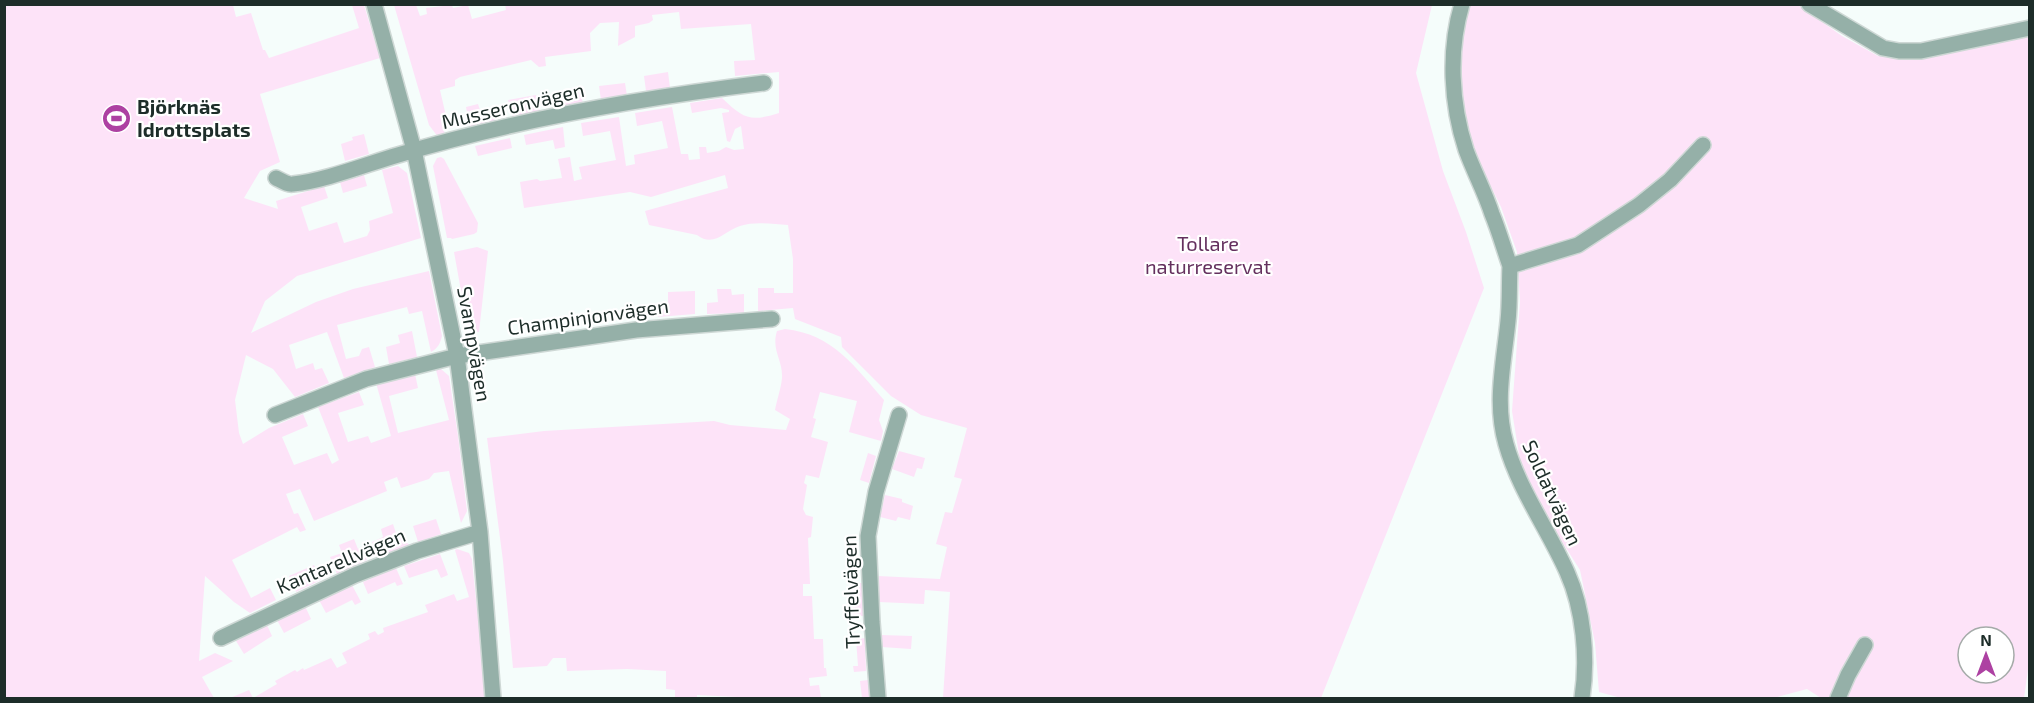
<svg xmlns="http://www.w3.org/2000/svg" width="2034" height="703" font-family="'Exo 2',sans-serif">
  <rect width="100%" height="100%" fill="#f5fdfb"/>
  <path fill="#fde3f8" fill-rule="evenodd" d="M 505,4 L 1432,5 L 1416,73 L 1443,171 L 1466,232 L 1484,288 L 1321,698 L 943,698 L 950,592 L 925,590 L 924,604 L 879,602 L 878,576 L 940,579 L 947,547 L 936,544 L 945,512 L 952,513 L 962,479 L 954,477 L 967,428 L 921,415 L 891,396 L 842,347 L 841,337 L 795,319 L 793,308 L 758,311 L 758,288 L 774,288 L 774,293 L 793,293 L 793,259 L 788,225 C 773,224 755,221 740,226 C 724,231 714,248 697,235 L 649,225 L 645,211 L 728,188 L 725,175 L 651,197 L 630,192 L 524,208 L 520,182 L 537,179 L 540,181 L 562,178 L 558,159 L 570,157 L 574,181 L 582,179 L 579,167 L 616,160 L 610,131 L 583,136 L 581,123 L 619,117 L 626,166 L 635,164 L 634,155 L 668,148 L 662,121 L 637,126 L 635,113 L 672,107 L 681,154 L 688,154 L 689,160 L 700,159 L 699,147 L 706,147 L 707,153 L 719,151 L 726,147 L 734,150 L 744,149 L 741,126 L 735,129 L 730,142 L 727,141 L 722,113 L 729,112 L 729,110 L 721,108 L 692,113 L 690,103 L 722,98 C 744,119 750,122 779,113 L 779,72 L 735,76 L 734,61 L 755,60 L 751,24 L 681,29 L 679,12 L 652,15 L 653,20 L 649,23 L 635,26 L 635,37 L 618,46 L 619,22 L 600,23 L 590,33 L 591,51 L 545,57 L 546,66 L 539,67 L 531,60 L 460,77 L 455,80 L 455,86 L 440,90 L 446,116 L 442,119 L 445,135 L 438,137 L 429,125 L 394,5 L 416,5 L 420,16 L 427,14 L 426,8 L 452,5 L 453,8 L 468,5 L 472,19 L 506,10 Z
    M 5,5 L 233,5 L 236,17 L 251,13 L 263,50 L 265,50 L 269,58 L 359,28 L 352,5 L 364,5 L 380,58 L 260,94 L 280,162 L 260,171 L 244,198 L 278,209 L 276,201 L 324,186 L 328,198 L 301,207 L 309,231 L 337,222 L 344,243 L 367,236 L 370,230 L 369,221 L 393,213 L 382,170 L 398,166 L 407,173 L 421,238 L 297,276 L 265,301 L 251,333 L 316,302 L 353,289 L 429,271 L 442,336 C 440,344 438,348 431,352 L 422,311 L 409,314 L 407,307 L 337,325 L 346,359 L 359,356 L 362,349 L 369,347 L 375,367 L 344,378 L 327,332 L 289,345 L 296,369 L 313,363 L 315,370 L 322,368 L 329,383 L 295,397 L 273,369 L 246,355 L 235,400 L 239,433 L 243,444 L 269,428 L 303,414 L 308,426 L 282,437 L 294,465 L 327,453 L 332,464 L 339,460 L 318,407 L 359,392 L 364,405 L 338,413 L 348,442 L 368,436 L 371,443 L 391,436 L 376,383 L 415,374 L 418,388 L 389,396 L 398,433 L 449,420 L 436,370 L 441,369 L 449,376 L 458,436 L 467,511 L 461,523 L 449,471 L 434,473 L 429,479 L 401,488 L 397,477 L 384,482 L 387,491 L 314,521 L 300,489 L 286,494 L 294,514 L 298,513 L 306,530 L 300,532 L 297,527 L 232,560 L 251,598 L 270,588 L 276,600 L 250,613 L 234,602 L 205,576 L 199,661 L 215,653 L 233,661 L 202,677 L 214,698 L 5,698 Z
    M 1469,5 L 1798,5 L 1842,36 L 1878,56 L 1913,59 L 2029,37 L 2030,655 L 2024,698 L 1821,698 L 1807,689 L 1773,698 L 1621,698 L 1599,692 L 1595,643 L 1580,570 L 1541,509 L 1520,461 L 1512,411 L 1520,302 L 1517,252 L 1501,207 L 1480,165 L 1466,125 L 1461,100 L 1459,72 L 1462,35 ZM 1968,637 L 2004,637 L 2004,673 L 1968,673 Z
    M 668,72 L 670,88 L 646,91 L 644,76 Z
    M 625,83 L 627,96 L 601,100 L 599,86 Z
    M 580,87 L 583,104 L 557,108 L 554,92 Z
    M 536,95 L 540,112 L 513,118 L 508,100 Z
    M 478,104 L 480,110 L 493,107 L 496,123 L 470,128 L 466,107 Z
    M 563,127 L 565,147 L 555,149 L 553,140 L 526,145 L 524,135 Z
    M 364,134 L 369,154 L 345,161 L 341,144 L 353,140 L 352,137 Z
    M 510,138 L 512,148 L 478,156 L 475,146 Z
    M 441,157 L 444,159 L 478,223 L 477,232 L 474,234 L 452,239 L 451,238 L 447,238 L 433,166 L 437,158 Z
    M 364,175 L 367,186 L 343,193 L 340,182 Z
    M 477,247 L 488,251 L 479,332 L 470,332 L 467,324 L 454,252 Z
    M 717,289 L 731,289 L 732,295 L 744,294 L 744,313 L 707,314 L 707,303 L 718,302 Z
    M 695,291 L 695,314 L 658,317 L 660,311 L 668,304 L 668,292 Z
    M 785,329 C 833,334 855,367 884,400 L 879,420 L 883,431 L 881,441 L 849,432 L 857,401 L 820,392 L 813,418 L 816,419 L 811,437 L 828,442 L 819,478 L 806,475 L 804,483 L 807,485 L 803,509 L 806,515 L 813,517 L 811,537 L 808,538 L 810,584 L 803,584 L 803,596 L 812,596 L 814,639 L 823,639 L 824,668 L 826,668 L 827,676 L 809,678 L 810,686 L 819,685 L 821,698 L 757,698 L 697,695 L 697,698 L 675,698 L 675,690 L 666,689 L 666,671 L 627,669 L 567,671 L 566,658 L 553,658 L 547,666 L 513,668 L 503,561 L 487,438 L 544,431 L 714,421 L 730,425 L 786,430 L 790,419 L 775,410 C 777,399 781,389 782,378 C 783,360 771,350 777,331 Z
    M 412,331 L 417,357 L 389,364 L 386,347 L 400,343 L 398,335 Z
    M 899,451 L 925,458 L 922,469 L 917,468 L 914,477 L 892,469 Z
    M 868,453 L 876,456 L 869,483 L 860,480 Z
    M 885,495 L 902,499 L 902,502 L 913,506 L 910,520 L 898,517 L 896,521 L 880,517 Z
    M 436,519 L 441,534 L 418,542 L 413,526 Z
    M 393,524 L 397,536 L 410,545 L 377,557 L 372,542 L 383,537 L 381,529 Z
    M 354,539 L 358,549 L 361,547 L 367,560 L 337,574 L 330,557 L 342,553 L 339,545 Z
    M 457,549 L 469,553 L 472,559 C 476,606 483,652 485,698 L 230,698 L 249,690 L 253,698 L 277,684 L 275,681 L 295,670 L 297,672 L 303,668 L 304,670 L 331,658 L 337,668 L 347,663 L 342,653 L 370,639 L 368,634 L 375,631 L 378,635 L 384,632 L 383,628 L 428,612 L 425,605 L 454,594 L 457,601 L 469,597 L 455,550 Z
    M 440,554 L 448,575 L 441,578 L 437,569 L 409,578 L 404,566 Z
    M 314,565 L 321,580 L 296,592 L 289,576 Z
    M 396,568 L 403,584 L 397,586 L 395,582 L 368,594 L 363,582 Z
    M 853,583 L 862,583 L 863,616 L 845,616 L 845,611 L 853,611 Z
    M 352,585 L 361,602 L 355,605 L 352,600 L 326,613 L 319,600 Z
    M 305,606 L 311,619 L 284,633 L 277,620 Z
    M 267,625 L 272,636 L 244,654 L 236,641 Z
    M 882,635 L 912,636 L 911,649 L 882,647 Z
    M 865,638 L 866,671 L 854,672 L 853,666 L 858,666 L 856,639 Z
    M 868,680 L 870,698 L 862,698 L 860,681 Z"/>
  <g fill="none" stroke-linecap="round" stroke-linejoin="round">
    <defs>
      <path id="minor" d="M 374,4 L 414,150 L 457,356 L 480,532 L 493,698
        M 1462,4 C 1448,51 1451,104 1466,150 C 1474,172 1485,192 1492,214 C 1499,231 1504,249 1510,266
        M 1809,4 L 1883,48 L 1899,51 L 1921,51 L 2030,28
        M 276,178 C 282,181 288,185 293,184 C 324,181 367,164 398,155 C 517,119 641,98 764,83
        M 275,415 L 366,379 L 457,356 L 636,330 L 772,319
        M 221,638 L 355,575 L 417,551 L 480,532
        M 878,698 L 872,622 L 868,536 L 876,492 L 899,415
        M 1582,698 C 1588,659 1584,610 1567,572 C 1548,529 1519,490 1506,444 C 1494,403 1504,362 1508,321 C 1510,303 1509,285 1510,266 L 1578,245 L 1639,205 L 1670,180 L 1703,145
        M 1838,698 L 1848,675 L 1865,645"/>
    </defs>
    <use href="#minor" stroke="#ced8d5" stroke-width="18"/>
    <use href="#minor" stroke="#95b0a8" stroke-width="15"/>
  </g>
  <defs>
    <symbol id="stadium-disc" viewBox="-11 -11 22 22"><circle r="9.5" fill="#ad41a2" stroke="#fff"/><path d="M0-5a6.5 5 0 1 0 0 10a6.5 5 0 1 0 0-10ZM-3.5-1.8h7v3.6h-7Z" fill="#fff"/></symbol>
  </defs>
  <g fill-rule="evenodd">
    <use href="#stadium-disc" x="100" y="102" width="33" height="33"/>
  </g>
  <g text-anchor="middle" stroke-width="4.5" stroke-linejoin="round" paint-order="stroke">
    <g font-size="20" fill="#1d2d29" stroke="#fff">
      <text transform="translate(513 106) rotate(-13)" y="7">Musseronvägen</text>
      <text transform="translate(588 317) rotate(-8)" y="7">Champinjonvägen</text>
      <text transform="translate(474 344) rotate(80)" y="7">Svampvägen</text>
      <text transform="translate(1552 493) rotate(65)" y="7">Soldatvägen</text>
      <text transform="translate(341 561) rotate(-23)" y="7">Kantarellvägen</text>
      <text transform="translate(851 592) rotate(-92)" y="7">Tryffelvägen</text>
    </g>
    <g font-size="20" font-weight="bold" fill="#1d2d29" stroke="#fff" text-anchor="start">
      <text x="137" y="114">Björknäs<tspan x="137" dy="23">Idrottsplats</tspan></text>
    </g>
    <g font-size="20" fill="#64305e" stroke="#fff">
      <text x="1208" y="251">Tollare<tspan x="1208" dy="23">naturreservat</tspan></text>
    </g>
  </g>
  <rect width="2034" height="703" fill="none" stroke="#1d2d29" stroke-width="12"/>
  <g transform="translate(1986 655)"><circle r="28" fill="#ffffff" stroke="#a5aba9" stroke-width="1.5"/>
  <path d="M0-4.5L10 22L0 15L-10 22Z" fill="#ad41a2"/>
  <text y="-9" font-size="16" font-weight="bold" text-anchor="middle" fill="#1d2d29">N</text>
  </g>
</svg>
